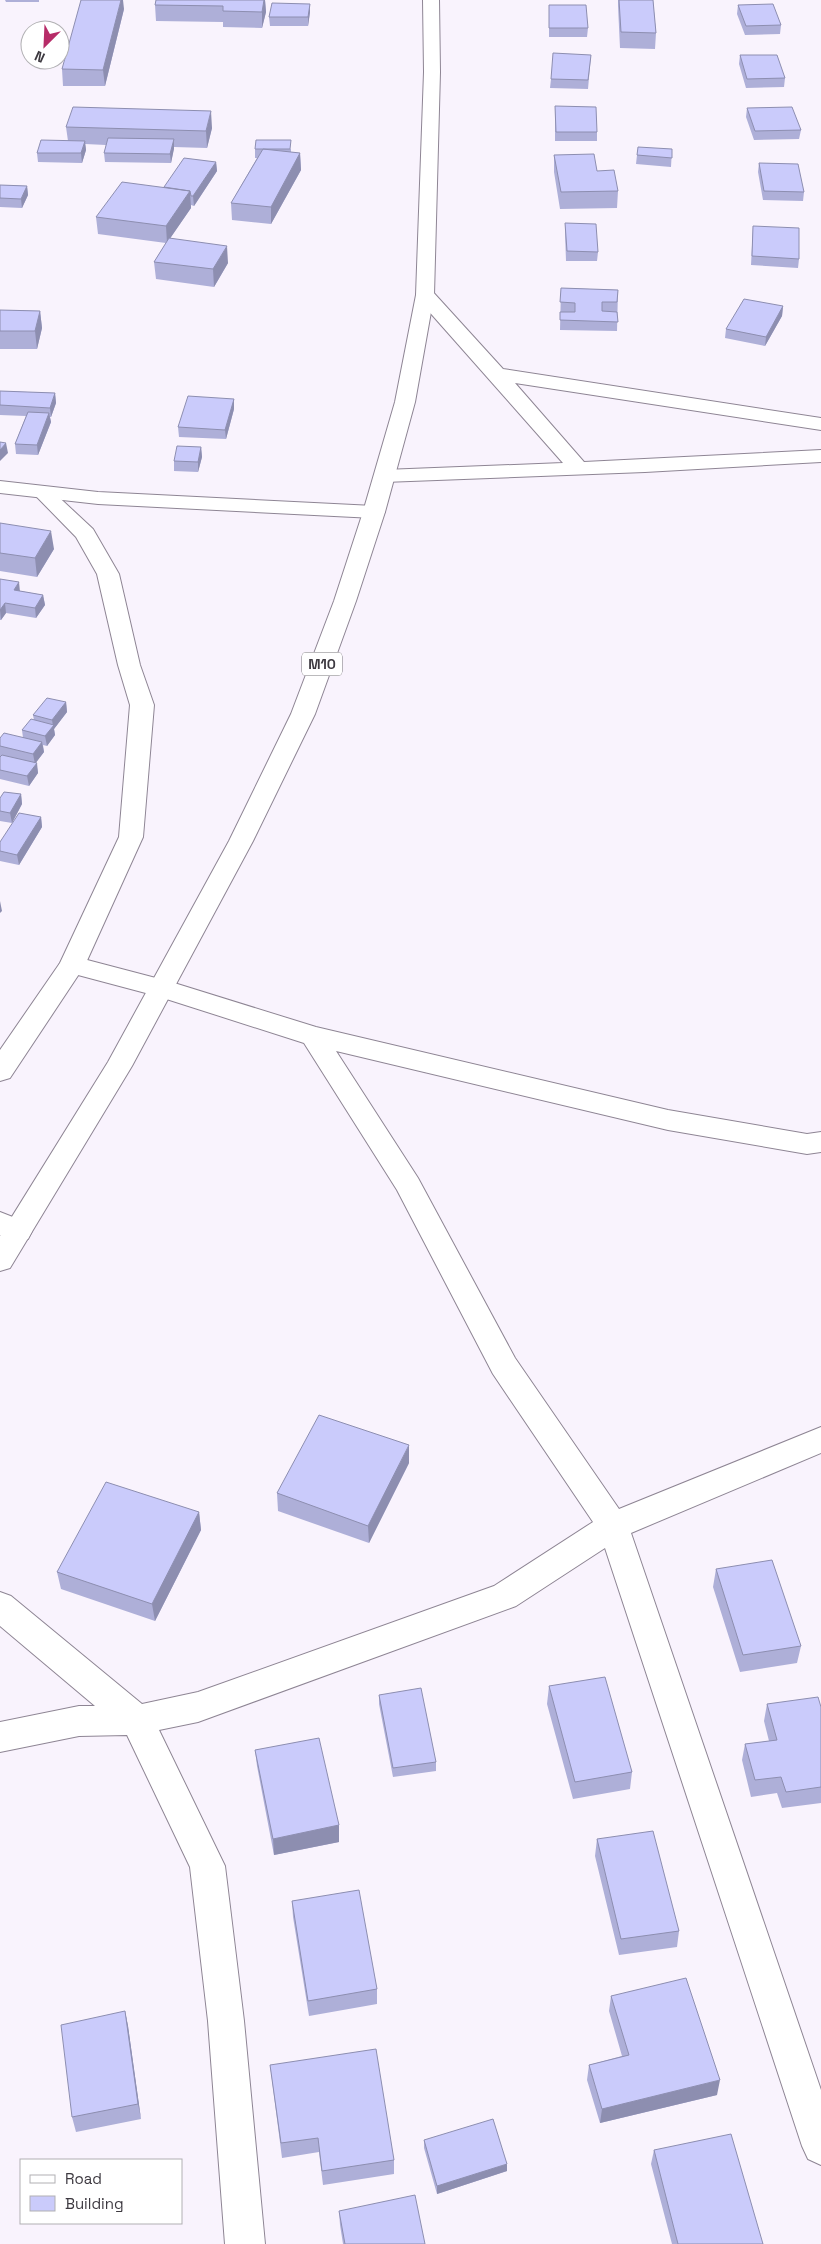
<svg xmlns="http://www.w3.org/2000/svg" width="821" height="2244" font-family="'Space Grotesk',sans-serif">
  <rect width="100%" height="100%" fill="#f9f3fd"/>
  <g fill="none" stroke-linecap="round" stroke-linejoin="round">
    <defs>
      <path id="lane" d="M 42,486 L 49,488 L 93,529 L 119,574 L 140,665 L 154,705 L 143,837 L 85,965 L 10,1078 L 0,1081 L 0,1050 L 60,963 L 119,837 L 130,705 L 118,665 L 97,574 L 76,537 L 32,492 L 35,488 Z
        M 0,1212 L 28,1223 L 32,1231 L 28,1239 L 18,1242 L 0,1235 Z"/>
      <path id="street" d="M 425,289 L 432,291 L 503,369 L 821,418 L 821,430 L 515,383 L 584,462 L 821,450 L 821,462 L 645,472 L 384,482 L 377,480 L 374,476 L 377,472 L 384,470 L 563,463 L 418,299 L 416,295 L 418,291 Z
        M 0,481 L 98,492 L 374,506 L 381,508 L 385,512 L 381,516 L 374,518 L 98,504 L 0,493 Z
        M 72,956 L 171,982 L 316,1027 L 668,1110 L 807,1134 L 821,1132 L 821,1152 L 807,1154 L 668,1130 L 336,1051 L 418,1178 L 515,1358 L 619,1509 L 821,1427 L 821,1453 L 631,1533 L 821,2090 L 821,2165 L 808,2159 L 802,2146 L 605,1548 L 516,1606 L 198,1722 L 159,1730 L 225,1866 L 244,2021 L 265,2244 L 225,2244 L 208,2021 L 190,1867 L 127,1735 L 79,1736 L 0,1752 L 0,1722 L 79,1706 L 95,1706 L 0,1626 L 0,1592 L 11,1596 L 142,1704 L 198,1692 L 494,1586 L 593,1522 L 493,1374 L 397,1190 L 304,1043 L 157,996 L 63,971 L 59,965 L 63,959 Z"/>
      <path id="primary" d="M 423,0 L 439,0 L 440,72 L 434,295 L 415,402 L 385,512 L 356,601 L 315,714 L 253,841 L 132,1066 L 10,1268 L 0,1271 L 0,1236 L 108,1062 L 229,841 L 291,714 L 334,601 L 363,512 L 395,402 L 416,295 L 424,72 Z"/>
    </defs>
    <use href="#lane" stroke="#8e8594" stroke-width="2"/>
    <use href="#street" stroke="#8e8594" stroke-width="2"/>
    <use href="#primary" stroke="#8e8594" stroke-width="2"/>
    <use href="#lane" fill="#fff" fill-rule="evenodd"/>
    <use href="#street" fill="#fff" fill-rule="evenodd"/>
    <use href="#primary" fill="#fff" fill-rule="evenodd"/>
  </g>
  <path fill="#aeafd8" d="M 5,0 L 39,0 L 39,2 L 6,2 Z
    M 156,0 L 265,0 L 266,12 L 262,28 L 223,27 L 223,22 L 156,21 L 155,5 Z
    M 618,0 L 653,0 L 656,33 L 655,49 L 620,48 L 618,6 Z
    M 310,4 L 310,12 L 308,26 L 270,26 L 269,17 Z
    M 549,5 L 588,28 L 587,37 L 549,37 Z
    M 738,5 L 781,25 L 780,34 L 745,35 L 737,14 Z
    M 124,9 L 105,86 L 63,86 L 62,69 Z
    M 591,55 L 588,89 L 550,88 L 551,79 Z
    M 740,55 L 785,78 L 784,87 L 746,88 L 739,64 Z
    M 555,106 L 597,132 L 597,141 L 555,141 Z
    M 747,108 L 801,130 L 799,139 L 754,140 L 746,117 Z
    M 66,127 L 212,128 L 207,148 L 174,147 L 171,163 L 105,162 L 104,153 L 106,145 L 85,144 L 86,150 L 82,163 L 38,162 L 37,153 L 68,141 Z
    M 255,149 L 291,149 L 291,152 L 300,153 L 301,170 L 271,224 L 232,220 L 231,203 L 257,158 L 255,158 Z
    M 672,149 L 671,167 L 636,164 L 637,155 Z
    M 554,155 L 597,171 L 618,191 L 617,208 L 560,209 L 554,172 Z
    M 216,162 L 217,171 L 194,206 L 191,205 L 191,208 L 170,238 L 228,263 L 214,287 L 156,279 L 154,262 L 166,243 L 98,234 L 96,217 L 164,187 Z
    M 759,163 L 804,192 L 803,201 L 763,200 L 758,172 Z
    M 0,185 L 27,186 L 28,195 L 22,208 L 0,207 Z
    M 565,223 L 598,252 L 597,261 L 566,261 L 565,232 Z
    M 753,226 L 799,259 L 798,268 L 751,265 Z
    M 561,288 L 618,290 L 617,331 L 560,330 Z
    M 783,306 L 782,316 L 765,346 L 725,338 L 726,329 Z
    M 0,310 L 40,311 L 42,328 L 37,349 L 0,349 Z
    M 0,391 L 55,393 L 56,403 L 51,417 L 50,417 L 51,422 L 38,455 L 16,454 L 15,444 L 26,416 L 0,415 Z
    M 234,399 L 234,409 L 226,439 L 179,437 L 178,427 Z
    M 201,447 L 202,457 L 198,472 L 174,471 L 174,461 Z
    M 0,523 L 54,549 L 37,577 L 0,571 Z
    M 0,579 L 20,591 L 43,595 L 45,605 L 36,618 L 6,613 L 1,620 L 0,620 Z
    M 66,702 L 67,712 L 54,729 L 55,735 L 47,746 L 43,745 L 44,752 L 36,762 L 38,773 L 29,786 L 0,779 L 0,757 L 1,756 L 0,756 L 0,738 L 23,738 L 22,730 L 34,720 L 33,715 Z
    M 21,794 L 22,804 L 12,823 L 0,821 L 0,798 Z
    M 41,817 L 42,827 L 19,865 L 0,861 L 0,842 Z
    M 409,1463 L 369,1543 L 278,1511 L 277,1493 Z
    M 199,1512 L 201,1530 L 155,1621 L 61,1589 L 57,1572 Z
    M 716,1569 L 801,1646 L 797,1663 L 740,1672 L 713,1587 Z
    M 549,1686 L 632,1772 L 630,1789 L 573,1799 L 547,1704 Z
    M 379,1695 L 436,1762 L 436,1771 L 393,1777 L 379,1704 Z
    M 767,1704 L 821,1707 L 821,1803 L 782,1808 L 777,1793 L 751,1797 L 742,1760 L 745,1744 L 769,1741 L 764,1721 Z
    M 255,1750 L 339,1825 L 339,1842 L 274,1855 L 257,1766 Z
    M 597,1839 L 679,1931 L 677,1947 L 619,1955 L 595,1856 Z
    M 292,1901 L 377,1989 L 377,2004 L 309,2016 L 293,1917 Z
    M 611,1996 L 717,2095 L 600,2123 L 587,2080 L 589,2065 L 622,2056 L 609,2011 Z
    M 125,2011 L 128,2026 L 141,2119 L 76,2132 L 72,2117 Z
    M 270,2065 L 394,2160 L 394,2174 L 323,2185 L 319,2152 L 282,2158 Z
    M 424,2140 L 507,2171 L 437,2194 L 424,2148 Z
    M 654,2150 L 763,2244 L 672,2244 L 651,2164 Z
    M 339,2211 L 425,2244 L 343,2244 L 340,2225 Z"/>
  <path fill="#8d8eb0" d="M 121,0 L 123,0 L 124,9 L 105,86 L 103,70 Z
    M 264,0 L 265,0 L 266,12 L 262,28 L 262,12 Z
    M 310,4 L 310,12 L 308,26 L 308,17 Z
    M 211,111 L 212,128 L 207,148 L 206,131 Z
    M 174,139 L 174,149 L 171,163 L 170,154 Z
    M 85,141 L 86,150 L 82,163 L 81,153 Z
    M 300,153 L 301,170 L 271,224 L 271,207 Z
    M 216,162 L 217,171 L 194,206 L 193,196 Z
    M 27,186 L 28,195 L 22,208 L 21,199 Z
    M 190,191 L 191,208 L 167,243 L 166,226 Z
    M 227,246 L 228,263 L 214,287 L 213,269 Z
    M 783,306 L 782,316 L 765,346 L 766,337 Z
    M 40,311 L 42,328 L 37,349 L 35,331 Z
    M 55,393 L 56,403 L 51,417 L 50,408 Z
    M 234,399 L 234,409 L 226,439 L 225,430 Z
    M 49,413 L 51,422 L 38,455 L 37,445 Z
    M 6,443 L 8,453 L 0,461 L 0,450 Z
    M 201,447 L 202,457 L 198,472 L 198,462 Z
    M 51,531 L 54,549 L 37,577 L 35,558 Z
    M 19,582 L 20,592 L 14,590 Z
    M 43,595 L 45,605 L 36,618 L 35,608 Z
    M 5,603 L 6,613 L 1,620 L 0,610 Z
    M 66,702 L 67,712 L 54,729 L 55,735 L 47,746 L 45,736 L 53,726 L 52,720 Z
    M 42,742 L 44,752 L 35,764 L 33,754 Z
    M 37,763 L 38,773 L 29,786 L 27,776 Z
    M 21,794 L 22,804 L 12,823 L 10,813 Z
    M 41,817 L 42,827 L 19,865 L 17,855 Z
    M 0,901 L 2,911 L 0,913 Z
    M 409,1445 L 409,1463 L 369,1543 L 368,1526 Z
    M 199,1512 L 201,1530 L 155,1621 L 152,1604 Z
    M 339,1825 L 339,1842 L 274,1855 L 273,1839 Z
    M 125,2011 L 128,2026 L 141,2119 L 138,2104 Z
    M 720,2080 L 717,2095 L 600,2123 L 602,2109 Z
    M 507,2164 L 507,2171 L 437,2194 L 437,2186 Z"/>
  <path fill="#cacbfb" stroke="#8d8eb0" d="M 81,0 L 121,0 L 103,70 L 62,69 Z
    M 156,0 L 264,0 L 262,12 L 223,11 L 223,6 L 155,5 Z
    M 619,0 L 653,0 L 656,33 L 621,32 Z
    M 272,3 L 310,4 L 308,17 L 269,17 Z
    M 773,4 L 781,25 L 746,26 L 738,5 Z
    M 549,5 L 586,5 L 588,28 L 549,28 Z
    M 553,53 L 591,55 L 588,80 L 551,79 Z
    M 740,55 L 777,55 L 785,78 L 747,79 Z
    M 555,106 L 596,107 L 597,132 L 556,132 Z
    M 73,107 L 211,111 L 206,131 L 66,127 Z
    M 792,107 L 801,130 L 755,131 L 747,108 Z
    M 108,138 L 174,139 L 170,154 L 104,153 Z
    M 41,140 L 85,141 L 81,153 L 37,153 Z
    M 256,140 L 291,140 L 290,149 L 255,149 Z
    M 638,147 L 672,149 L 672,158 L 637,155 Z
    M 263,149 L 300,153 L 271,207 L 231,203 Z
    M 594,154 L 597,171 L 614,170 L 618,191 L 561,192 L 554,155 Z
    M 184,158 L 216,162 L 193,196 L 191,196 L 190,191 L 164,187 Z
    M 759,163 L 798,164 L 804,192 L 764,191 Z
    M 122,182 L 190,191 L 166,226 L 96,217 Z
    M 0,185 L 27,186 L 21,199 L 0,198 Z
    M 565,223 L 596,224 L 598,252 L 567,251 Z
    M 753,226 L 799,228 L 799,259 L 752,256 Z
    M 169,238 L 227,246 L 213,269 L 154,262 Z
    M 561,288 L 618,290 L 617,302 L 602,302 L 602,311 L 617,312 L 618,322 L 560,320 L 560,312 L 575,312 L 575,303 L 560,302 Z
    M 744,299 L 783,306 L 766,337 L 726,329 Z
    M 0,310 L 40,311 L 35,331 L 0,331 Z
    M 0,391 L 55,393 L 50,408 L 0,405 Z
    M 188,396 L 234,399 L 225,430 L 178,427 Z
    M 28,412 L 49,413 L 37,445 L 15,444 Z
    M 0,442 L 6,443 L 0,450 Z
    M 177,446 L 201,447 L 198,462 L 174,461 Z
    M 0,523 L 51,531 L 35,558 L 0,553 Z
    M 0,579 L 19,582 L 14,590 L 43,595 L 35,608 L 5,603 L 0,610 Z
    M 47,698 L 66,702 L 52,720 L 33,715 Z
    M 31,719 L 54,725 L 45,736 L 22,730 Z
    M 4,733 L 42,742 L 33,754 L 0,746 L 0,738 Z
    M 2,755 L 37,763 L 27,776 L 0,770 L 0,757 Z
    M 4,792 L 21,794 L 10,813 L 0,811 L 0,798 Z
    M 19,813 L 41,817 L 17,855 L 0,851 L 0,842 Z
    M 319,1415 L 409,1445 L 368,1526 L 277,1493 Z
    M 106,1482 L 199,1512 L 152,1604 L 57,1572 Z
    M 772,1560 L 801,1646 L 743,1655 L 716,1569 Z
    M 605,1677 L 632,1772 L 575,1782 L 549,1686 Z
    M 421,1688 L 436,1762 L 393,1768 L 379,1695 Z
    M 818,1697 L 821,1707 L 821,1787 L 786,1792 L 781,1777 L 755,1780 L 745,1744 L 777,1740 L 767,1704 Z
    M 319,1738 L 339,1825 L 273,1839 L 255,1750 Z
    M 653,1831 L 679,1931 L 621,1939 L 597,1839 Z
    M 359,1890 L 377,1989 L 308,2001 L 292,1901 Z
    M 686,1978 L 720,2080 L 602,2109 L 589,2065 L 629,2055 L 611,1996 Z
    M 125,2011 L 138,2104 L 72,2117 L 61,2025 Z
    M 376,2049 L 394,2160 L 322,2171 L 318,2138 L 281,2143 L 270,2065 Z
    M 493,2119 L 507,2164 L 437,2186 L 424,2140 Z
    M 731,2134 L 763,2244 L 678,2244 L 654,2150 Z
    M 415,2195 L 425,2244 L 345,2244 L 339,2211 Z"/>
  <g text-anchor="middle" stroke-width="5" stroke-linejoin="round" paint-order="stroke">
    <rect fill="#fff" stroke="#777479" stroke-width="1" x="302" y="652.5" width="40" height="23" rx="4"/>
    <g font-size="14" font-weight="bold" fill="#3d3940">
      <text x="322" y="669">M10</text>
    </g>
  </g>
  <rect x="20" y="2159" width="162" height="65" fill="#ffffff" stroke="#b1b0b3"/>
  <rect x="30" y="2175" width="25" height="8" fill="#ffffff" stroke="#b1b0b3"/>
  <text x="65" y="2184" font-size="15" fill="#3d3940">Road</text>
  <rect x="30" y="2196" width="25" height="15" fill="#cacbfb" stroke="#b1b0b3"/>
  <text x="65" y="2209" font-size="15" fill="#3d3940">Building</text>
  <g transform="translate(45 45) rotate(204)"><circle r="24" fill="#ffffff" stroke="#b1b0b3"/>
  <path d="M0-4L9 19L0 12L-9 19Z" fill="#b72c68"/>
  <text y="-8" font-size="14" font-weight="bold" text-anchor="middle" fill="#3d3940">N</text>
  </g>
</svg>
